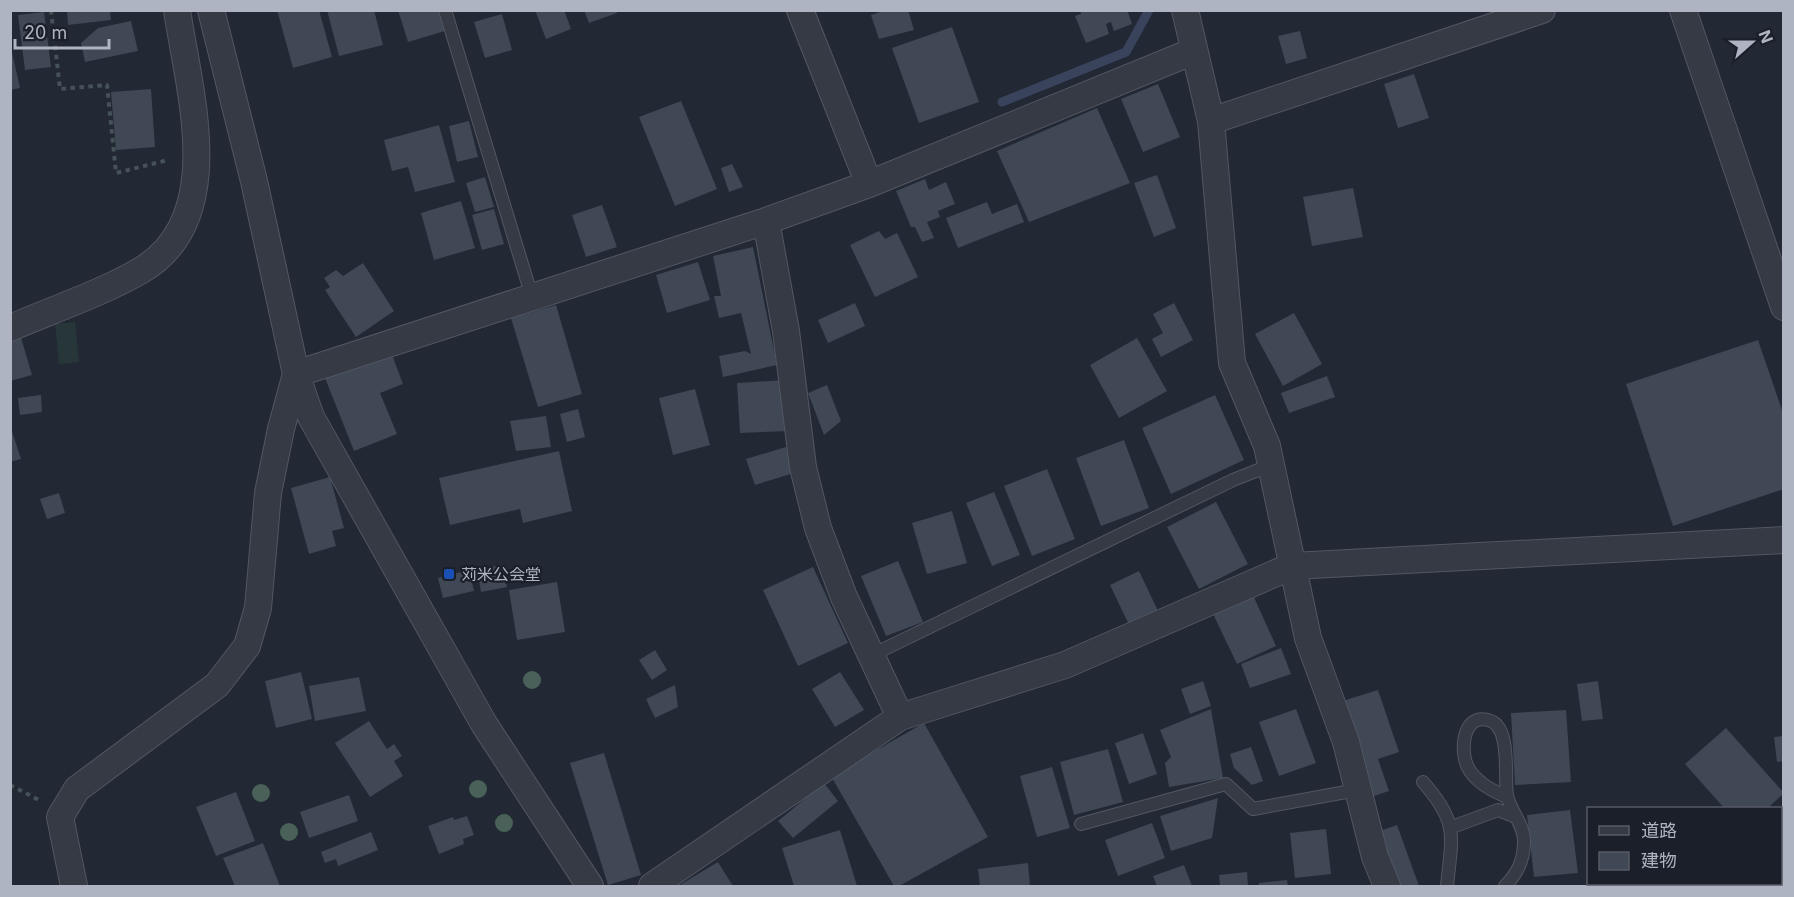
<svg xmlns="http://www.w3.org/2000/svg" width="1794" height="897" font-family="Inter,'Noto Sans JP',sans-serif">
  <rect width="100%" height="100%" fill="#222834"/>
  <path fill="#273739" d="M 75,322 L 79,362 L 59,364 L 55,324 Z"/>
  <g fill="none" stroke-linecap="round" stroke-linejoin="round">
    <path stroke="#39435c" stroke-width="9" d="M 1002,102 L 1126,52 L 1149,10"/>
  </g>
  <path fill="#404755" d="M 67,10 L 110,10 L 111,20 L 68,25 Z
    M 277,10 L 319,10 L 332,57 L 293,68 Z
    M 327,10 L 374,10 L 383,45 L 339,56 Z
    M 398,10 L 438,10 L 445,31 L 408,42 Z
    M 535,10 L 564,10 L 571,29 L 546,39 Z
    M 584,10 L 616,10 L 617,13 L 589,23 Z
    M 887,10 L 908,10 L 914,30 L 879,39 L 871,15 Z
    M 1080,10 L 1127,10 L 1132,24 L 1114,31 L 1111,22 L 1106,24 L 1109,34 L 1086,43 L 1075,16 L 1081,14 Z
    M 44,12 L 51,67 L 25,70 L 18,15 Z
    M 502,14 L 512,50 L 485,58 L 474,22 Z
    M 131,21 L 138,51 L 85,62 L 81,43 L 98,28 Z
    M 952,27 L 979,102 L 919,123 L 892,48 Z
    M 1300,31 L 1307,58 L 1286,64 L 1278,36 Z
    M 10,43 L 20,88 L 10,90 Z
    M 1414,74 L 1429,118 L 1398,128 L 1384,84 Z
    M 1158,84 L 1180,137 L 1143,152 L 1121,99 Z
    M 151,89 L 155,147 L 116,150 L 111,92 Z
    M 681,101 L 717,189 L 675,206 L 639,117 Z
    M 1097,108 L 1130,183 L 1029,222 L 997,151 Z
    M 469,121 L 478,157 L 457,162 L 449,126 Z
    M 439,125 L 455,182 L 415,192 L 408,167 L 392,171 L 384,140 Z
    M 732,164 L 743,187 L 729,192 L 721,168 Z
    M 1157,175 L 1176,228 L 1154,237 L 1134,183 Z
    M 485,177 L 494,207 L 475,212 L 466,183 Z
    M 925,179 L 929,190 L 946,182 L 955,204 L 938,211 L 940,217 L 927,222 L 934,238 L 922,242 L 915,227 L 911,227 L 896,191 Z
    M 1353,188 L 1363,237 L 1312,246 L 1303,197 Z
    M 461,201 L 475,248 L 434,260 L 421,213 Z
    M 987,202 L 992,214 L 1017,204 L 1024,222 L 958,248 L 946,218 Z
    M 602,205 L 617,247 L 586,257 L 572,215 Z
    M 494,209 L 504,244 L 482,250 L 472,215 Z
    M 879,231 L 885,239 L 897,233 L 918,277 L 875,297 L 850,245 Z
    M 753,247 L 777,365 L 723,377 L 719,356 L 745,351 L 751,354 L 741,313 L 719,318 L 714,296 L 721,296 L 713,256 Z
    M 698,262 L 710,300 L 667,313 L 656,275 Z
    M 363,263 L 394,311 L 356,337 L 325,290 L 330,287 L 324,278 L 336,270 L 343,276 Z
    M 855,303 L 865,326 L 828,343 L 818,320 Z
    M 1174,303 L 1193,340 L 1161,357 L 1152,339 L 1163,333 L 1153,314 Z
    M 556,305 L 582,394 L 538,407 L 511,318 Z
    M 1294,313 L 1322,364 L 1283,386 L 1255,334 Z
    M 20,334 L 32,375 L 10,381 L 10,336 Z
    M 1137,338 L 1167,391 L 1119,418 L 1090,365 Z
    M 1758,340 L 1784,416 L 1784,489 L 1673,526 L 1626,384 Z
    M 391,352 L 403,384 L 380,393 L 397,434 L 354,451 L 325,378 Z
    M 1327,376 L 1335,397 L 1289,413 L 1281,393 Z
    M 786,380 L 789,431 L 740,433 L 737,383 Z
    M 827,385 L 841,421 L 824,435 L 808,393 Z
    M 695,389 L 710,445 L 673,455 L 659,398 Z
    M 41,395 L 42,412 L 20,415 L 18,398 Z
    M 1215,395 L 1244,460 L 1171,494 L 1142,428 Z
    M 578,409 L 585,437 L 567,442 L 560,414 Z
    M 546,416 L 551,447 L 516,451 L 510,421 Z
    M 10,425 L 21,459 L 10,462 Z
    M 1124,440 L 1149,508 L 1101,526 L 1076,458 Z
    M 786,447 L 794,473 L 755,485 L 746,459 Z
    M 559,451 L 572,511 L 523,523 L 520,509 L 450,525 L 439,478 Z
    M 1047,469 L 1075,539 L 1032,556 L 1004,486 Z
    M 330,477 L 344,528 L 332,531 L 336,546 L 309,554 L 291,488 Z
    M 994,492 L 1020,555 L 992,566 L 966,503 Z
    M 59,493 L 65,513 L 47,519 L 40,499 Z
    M 1216,502 L 1248,564 L 1199,589 L 1167,527 Z
    M 952,511 L 967,563 L 927,574 L 912,523 Z
    M 898,561 L 923,622 L 886,636 L 861,576 Z
    M 503,565 L 507,587 L 481,592 L 477,569 Z
    M 813,567 L 848,643 L 798,666 L 763,590 Z
    M 469,570 L 474,591 L 443,598 L 438,578 Z
    M 1139,571 L 1159,613 L 1130,627 L 1110,585 Z
    M 557,582 L 565,632 L 517,640 L 509,590 Z
    M 1253,595 L 1276,646 L 1237,664 L 1213,614 Z
    M 1281,648 L 1291,674 L 1250,688 L 1241,664 Z
    M 655,650 L 667,670 L 652,680 L 639,660 Z
    M 301,672 L 312,719 L 276,728 L 265,681 Z
    M 840,672 L 864,710 L 835,727 L 812,689 Z
    M 359,677 L 366,711 L 315,721 L 309,686 Z
    M 1203,681 L 1211,706 L 1190,714 L 1181,689 Z
    M 1598,681 L 1603,719 L 1582,721 L 1577,684 Z
    M 675,685 L 678,707 L 655,718 L 646,699 Z
    M 1378,690 L 1399,752 L 1378,759 L 1389,791 L 1371,797 L 1339,702 Z
    M 1211,709 L 1223,778 L 1169,787 L 1165,763 L 1171,757 L 1160,730 Z
    M 1296,709 L 1316,763 L 1279,776 L 1259,722 Z
    M 1566,710 L 1571,782 L 1515,785 L 1511,713 Z
    M 369,721 L 387,749 L 394,744 L 402,756 L 394,761 L 403,776 L 370,797 L 335,743 Z
    M 924,723 L 988,837 L 899,886 L 894,886 L 831,776 Z
    M 1726,728 L 1784,793 L 1768,808 L 1724,808 L 1685,764 Z
    M 1143,733 L 1157,774 L 1129,784 L 1115,743 Z
    M 1784,736 L 1784,761 L 1777,762 L 1774,737 Z
    M 1251,747 L 1263,781 L 1252,785 L 1234,768 L 1230,754 Z
    M 1108,749 L 1123,802 L 1074,815 L 1060,762 Z
    M 604,753 L 641,875 L 608,885 L 570,763 Z
    M 1052,767 L 1070,828 L 1037,837 L 1020,776 Z
    M 824,783 L 838,801 L 793,838 L 778,821 Z
    M 236,792 L 255,841 L 216,856 L 196,807 Z
    M 349,795 L 358,821 L 309,838 L 300,812 Z
    M 1218,798 L 1212,838 L 1171,851 L 1160,816 Z
    M 1570,810 L 1578,873 L 1534,877 L 1527,815 Z
    M 467,816 L 474,835 L 463,839 L 464,844 L 439,854 L 428,826 L 453,817 L 454,820 Z
    M 1152,823 L 1165,858 L 1118,876 L 1105,840 Z
    M 1397,825 L 1419,886 L 1393,886 L 1374,833 Z
    M 1326,829 L 1331,874 L 1295,878 L 1290,833 Z
    M 840,830 L 857,886 L 794,886 L 782,848 Z
    M 371,832 L 378,850 L 338,866 L 336,859 L 325,863 L 321,852 Z
    M 263,843 L 280,886 L 235,886 L 223,858 Z
    M 718,862 L 733,886 L 678,886 Z
    M 1028,863 L 1030,886 L 980,886 L 978,869 Z
    M 1184,865 L 1192,886 L 1157,886 L 1153,876 Z
    M 1247,872 L 1248,886 L 1220,886 L 1219,875 Z
    M 1287,880 L 1288,886 L 1259,886 L 1259,883 Z"/>
  <g fill="none" stroke-linecap="round" stroke-linejoin="round">
    <defs>
      <path id="service" d="M 445,10 L 532,297
        M 872,655 L 1233,480 L 1271,465
        M 1423,782 C 1459,823 1452,835 1447,886
        M 1081,824 L 1226,784 L 1253,809 L 1357,790
        M 1452,827 L 1498,810 L 1516,817
        M 1505,886 C 1517,874 1524,861 1524,842 C 1525,826 1510,811 1507,795 C 1504,777 1512,725 1488,720 C 1461,713 1459,756 1470,771 C 1479,784 1493,791 1507,797"/>
      <path id="minor" d="M 211,10 L 254,181 L 296,374 L 311,417 L 484,724 L 590,886
        M 800,10 L 869,184
        M 1185,10 L 1211,121 L 1232,363 L 1267,446 L 1308,638 L 1346,742 L 1375,857 L 1387,886
        M 1683,10 L 1784,307
        M 1211,121 L 1542,10
        M 766,221 L 786,331 L 803,467 L 818,528 L 844,597 L 900,717
        M 10,328 C 52,310 102,293 140,271 C 229,220 189,92 177,10
        M 296,374 L 766,221 L 869,184 L 1194,51
        M 74,886 L 60,817 L 77,789 L 217,685 L 247,646 L 258,608 L 268,493 L 281,429 L 296,374
        M 652,886 L 900,717 L 1065,665 L 1292,566 L 1784,540
        M 1659,886 L 1666,886"/>
    </defs>
    <use href="#service" stroke="#525763" stroke-width="14"/>
    <use href="#minor" stroke="#525763" stroke-width="28"/>
    <path stroke="#455257" stroke-width="4" stroke-dasharray="4.5 4.5" stroke-linecap="butt" d="M 51,10 L 60,89 L 107,85 L 116,173 L 168,160
      M 10,785 L 39,800"/>
    <use href="#service" stroke="#353a45" stroke-width="12"/>
    <use href="#minor" stroke="#353a45" stroke-width="26"/>
  </g>
  <g fill="#496158">
    <circle cx="532" cy="680" r="9"/>
    <circle cx="478" cy="789" r="9"/>
    <circle cx="261" cy="793" r="9"/>
    <circle cx="504" cy="823" r="9"/>
    <circle cx="289" cy="832" r="9"/>
  </g>
  <rect fill="#1a4fb4" stroke="#1a1f29" stroke-width="2" x="443" y="568" width="12" height="12" rx="3"/>
  <g text-anchor="middle" stroke-width="4.5" stroke-linejoin="round" paint-order="stroke">
    <g font-size="16" fill="#afb4c2" stroke="#1a1f29" text-anchor="start">
      <text x="461" y="580">苅米公会堂</text>
    </g>
  </g>
  <rect width="1794" height="897" fill="none" stroke="#afb4c2" stroke-width="24"/>
  <rect x="1587" y="807" width="195" height="78" fill="#1a1f29" stroke="#565b66" stroke-width="1.5"/>
  <rect x="1599" y="826" width="30" height="9" fill="#353a45" stroke="#565b66" stroke-width="1.5"/>
  <text x="1641" y="837" font-size="18" fill="#afb4c2">道路</text>
  <rect x="1599" y="852" width="30" height="18" fill="#404755" stroke="#565b66" stroke-width="1.5"/>
  <text x="1641" y="867" font-size="18" fill="#afb4c2">建物</text>
  <g transform="translate(1752 42) rotate(69)" stroke="#1a1f29" stroke-width="4.5" paint-order="stroke">
  <path d="M0-4.5L10 22L0 15L-10 22Z" fill="#afb4c2"/>
  <text y="-9" font-size="16" font-weight="bold" text-anchor="middle" fill="#afb4c2">N</text>
  </g>
  <path d="M15 39v9h94v-9" fill="none" stroke="#afb4c2" stroke-width="3"/>
  <text x="24" y="39" font-size="18" fill="#afb4c2" stroke="#1a1f29" stroke-width="4.5" paint-order="stroke">20 m</text>
</svg>
